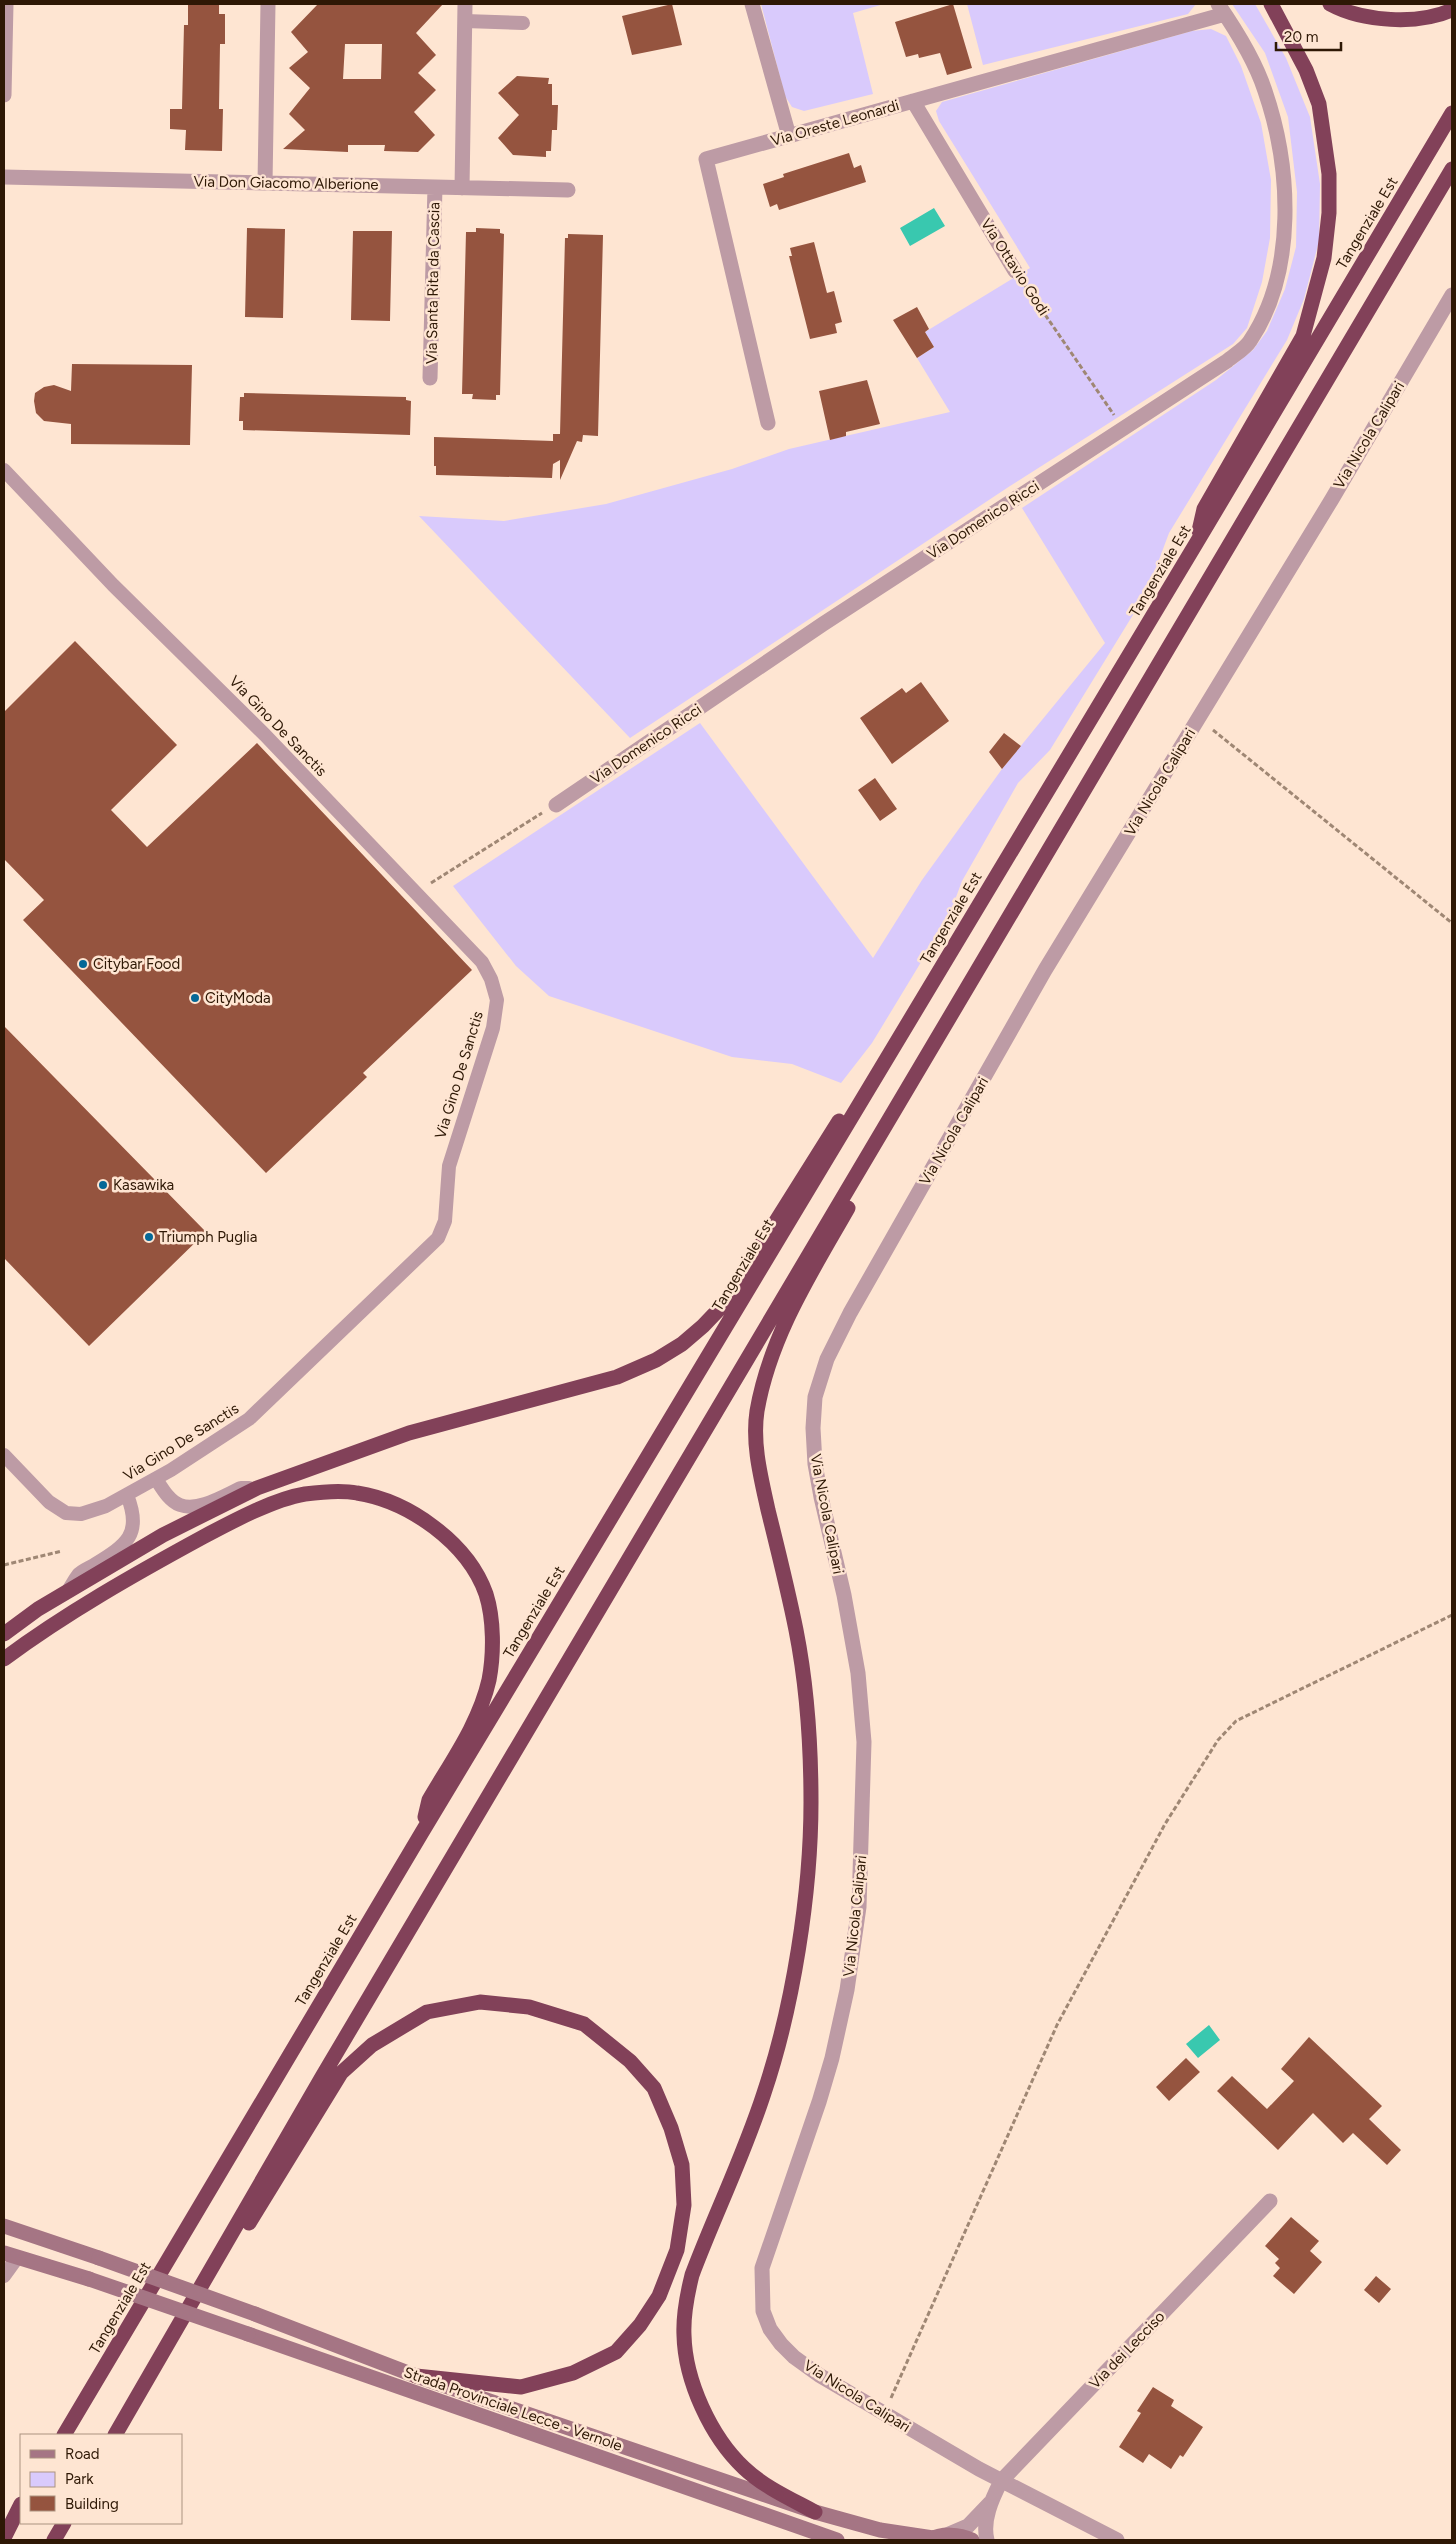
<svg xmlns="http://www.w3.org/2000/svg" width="1456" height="2544" font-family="Figtree,sans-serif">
  <rect width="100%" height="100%" fill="#fee5d2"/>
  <path fill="#d9cafc" d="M 761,4 L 884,4 L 853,13 L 873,94 L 804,111 L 792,107 L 785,96 Z
    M 967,4 L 1196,4 L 1188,14 L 983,65 Z
    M 1232,4 L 1255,4 L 1286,58 L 1310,117 L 1320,184 L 1319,241 L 1304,299 L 1287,340 L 1169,533 L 1147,592 L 1050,750 L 1018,783 L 962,881 L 949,916 L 872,1043 L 841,1083 L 792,1064 L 732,1057 L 549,996 L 516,966 L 453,886 L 700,723 L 873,958 L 922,880 L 1002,769 L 1105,643 L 1022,508 L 1216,380 L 1253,350 L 1267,331 L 1285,289 L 1296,247 L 1297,192 L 1288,117 L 1265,53 Z
    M 1211,29 L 1226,36 L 1241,66 L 1261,123 L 1271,180 L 1270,238 L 1262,282 L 1247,328 L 1233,344 L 1010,486 L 630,738 L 419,516 L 504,521 L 606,504 L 732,469 L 789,449 L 950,412 L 917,358 L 934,347 L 925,332 L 1030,268 L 939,121 L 936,111 L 942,102 L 1192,31 Z"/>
  <path fill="#39c8af" d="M 934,208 L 945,226 L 910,246 L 900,228 Z
    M 1209,2025 L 1220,2040 L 1198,2058 L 1186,2044 Z"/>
  <path fill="#95543f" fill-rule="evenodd" d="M 188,4 L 219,4 L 219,14 L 225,14 L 225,44 L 220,44 L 219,109 L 223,109 L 222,151 L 185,150 L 186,130 L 170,129 L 170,109 L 182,109 L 184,25 L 188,25 Z
    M 318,4 L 443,4 L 416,33 L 436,55 L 418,73 L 436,90 L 414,112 L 435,135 L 418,152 L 384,151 L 385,145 L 348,145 L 348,152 L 283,149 L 305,130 L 289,114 L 310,88 L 289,68 L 308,52 L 291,32 ZM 345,44 L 382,44 L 381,79 L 343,79 Z
    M 672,4 L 682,45 L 632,55 L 622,16 Z
    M 953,4 L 972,68 L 947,75 L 940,53 L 919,58 L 918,54 L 906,57 L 895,22 Z
    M 517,76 L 549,78 L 548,84 L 552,84 L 552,105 L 558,105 L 557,130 L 552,130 L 551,151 L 546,151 L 546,157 L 513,155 L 498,138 L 519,115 L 498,93 Z
    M 849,153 L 854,168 L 861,165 L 866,182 L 779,210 L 777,204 L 770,207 L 763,184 L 784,177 L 783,174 Z
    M 247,228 L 285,229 L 283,318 L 245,317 Z
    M 476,228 L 500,229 L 500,233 L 504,234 L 500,395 L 496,395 L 496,400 L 472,399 L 473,394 L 462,394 L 466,232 L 476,232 Z
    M 353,231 L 392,231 L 390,321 L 351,320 Z
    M 568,234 L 603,235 L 598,436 L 583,435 L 582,442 L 577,441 L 560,480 L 560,460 L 553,464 L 552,478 L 436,475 L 436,466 L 434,466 L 434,437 L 553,441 L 553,434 L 560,434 L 565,238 L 568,238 Z
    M 814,242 L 827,293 L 834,291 L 842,322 L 835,324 L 837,333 L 810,339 L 789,256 L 792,256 L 790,248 Z
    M 917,307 L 929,329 L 925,332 L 934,347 L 917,358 L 893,320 Z
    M 72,364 L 192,365 L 190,445 L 71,444 L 71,424 L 44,421 L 36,413 L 34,401 L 35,393 L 44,387 L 54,385 L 71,391 Z
    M 867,380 L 880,424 L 846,432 L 846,436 L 830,440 L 819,391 Z
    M 244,393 L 406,397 L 406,400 L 411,401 L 410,435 L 243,430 L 243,421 L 239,421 L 240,397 L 244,397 Z
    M 75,641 L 177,745 L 111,810 L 147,847 L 257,743 L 472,970 L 363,1073 L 367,1077 L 266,1173 L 23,920 L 44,900 L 4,859 L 4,712 Z
    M 921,682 L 949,721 L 892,764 L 860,718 L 902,688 L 906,693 Z
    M 1004,733 L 1021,746 L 1002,769 L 989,752 Z
    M 875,778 L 897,809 L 880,821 L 858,790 Z
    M 4,1026 L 206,1232 L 89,1346 L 4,1258 Z
    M 1309,2037 L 1382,2106 L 1369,2119 L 1401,2150 L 1387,2165 L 1353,2133 L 1343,2143 L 1313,2113 L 1278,2150 L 1217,2091 L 1232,2076 L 1267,2109 L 1294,2081 L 1281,2069 Z
    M 1186,2058 L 1200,2072 L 1169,2101 L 1156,2087 Z
    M 1291,2217 L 1319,2241 L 1310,2251 L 1322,2262 L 1294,2294 L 1273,2276 L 1280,2268 L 1275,2263 L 1279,2259 L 1265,2246 Z
    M 1376,2276 L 1391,2289 L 1379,2303 L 1364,2290 Z
    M 1153,2387 L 1174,2400 L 1171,2406 L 1203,2427 L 1183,2457 L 1180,2455 L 1171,2469 L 1149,2454 L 1143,2463 L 1119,2447 L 1141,2413 L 1137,2411 Z"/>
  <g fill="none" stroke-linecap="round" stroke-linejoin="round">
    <path stroke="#9f8774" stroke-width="3" stroke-dasharray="5 2.5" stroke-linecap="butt" d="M 1024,284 L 1114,415
      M 1213,730 L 1452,923
      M 431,883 L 542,813
      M 4,1565 L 62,1551
      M 891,2398 L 1057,2025 L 1165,1824 L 1218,1740 L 1236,1721 L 1452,1615"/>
    <path stroke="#bd9ba5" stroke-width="14" d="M 465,21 L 523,23
      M 4,470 L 113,585 L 265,735 L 482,962 L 491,979 L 497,1000 L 493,1028 L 449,1166 L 445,1221 L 438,1238 L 249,1419 L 171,1470 L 106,1506 L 81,1514 L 66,1513 L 49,1502 L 4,1455
      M 156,1479 C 162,1488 169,1501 180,1505 C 199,1512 225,1495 241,1488 L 249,1488
      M 67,1592 C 71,1587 74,1580 78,1575 C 81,1571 89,1568 94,1565 C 126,1545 143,1535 127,1495
      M 4,2276 L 17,2258"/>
    <path stroke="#bd9ba5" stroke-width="15" d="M 752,4 L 789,136
      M 4,95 L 6,4
      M 913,101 L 1015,271
      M 4,177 L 568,190
      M 265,183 L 268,4
      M 462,188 L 465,4
      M 430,378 L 435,187
      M 768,423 L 706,159 L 1225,14
      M 556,805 L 823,624 L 1227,361 C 1234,355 1245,349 1250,341 C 1297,271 1291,167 1265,91 C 1255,60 1236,30 1218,4
      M 947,2535 L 968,2526 L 990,2503
      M 987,2540 C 982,2520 992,2499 1001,2481 L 1270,2201
      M 1117,2540 L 979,2469 L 819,2375 L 794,2357 L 781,2344 L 770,2329 L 763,2311 L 762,2268 L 819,2102 L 832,2058 L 847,1990 L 859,1907 L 864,1742 L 858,1673 L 844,1595 L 821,1497 L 815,1464 L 813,1428 L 815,1397 L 827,1359 L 850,1313 L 1045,970 L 1332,499 L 1452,295"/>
    <path stroke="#a57584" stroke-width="15" d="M 4,2226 L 99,2258
      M 4,2253 L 89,2279
      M 255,2314 L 416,2376 L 815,2512 L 880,2530 L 933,2538
      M 248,2334 L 837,2540
      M 929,2540 C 942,2533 959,2534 972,2540"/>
    <path stroke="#824159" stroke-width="15" d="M 1330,4 C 1363,22 1418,25 1452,10
      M 1199,531 L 1204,509 L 1303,336 L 1324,258 L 1329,213 L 1329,174 L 1319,104 L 1306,70 L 1271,4
      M 4,1634 L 38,1609 L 163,1535 L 257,1488 L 409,1433 L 617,1377 L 656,1360 L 682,1344 L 703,1326 L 724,1304 L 839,1121
      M 4,1659 C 66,1613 135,1574 203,1537 C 231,1522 274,1499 305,1494 C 320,1492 342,1490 357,1493 C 409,1501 468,1543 486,1594 C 494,1619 494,1654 489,1680 C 479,1724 451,1762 429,1800 L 425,1817
      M 249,2223 L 341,2073 L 372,2045 L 427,2012 L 480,2002 L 529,2007 L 584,2024 L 630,2061 L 654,2088 L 671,2128 L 682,2165 L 684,2205 L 677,2250 L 659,2296 L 640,2325 L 616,2352 L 573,2373 L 521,2387 L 416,2376
      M 64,2435 L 421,1834 L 1197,542 L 1452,113
      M 115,2435 L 322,2077 L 1452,169
      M 815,2512 C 791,2499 764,2487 744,2468 C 711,2437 685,2381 684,2335 C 683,2314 687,2295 692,2275 C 715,2214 744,2155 764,2093 C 793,2007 811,1893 811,1802 C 811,1745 807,1686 796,1630 C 788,1590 778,1550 768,1510 C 761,1478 752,1444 757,1411 C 770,1336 811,1273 848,1208
      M 4,2538 L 21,2504
      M 54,2540 L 64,2523"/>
    <path stroke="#a57584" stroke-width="15" d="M 99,2258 L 255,2314
      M 89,2279 L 248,2334"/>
  </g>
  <g fill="#056897" stroke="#fee5d2" stroke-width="2">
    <circle cx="83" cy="964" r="5"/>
    <circle cx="195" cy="998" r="5"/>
    <circle cx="103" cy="1185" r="5"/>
    <circle cx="149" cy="1237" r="5"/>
  </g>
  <g text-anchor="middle" stroke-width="5" stroke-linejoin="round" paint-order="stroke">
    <g font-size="15" fill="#2e1805" stroke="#fee5d2">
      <text transform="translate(835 123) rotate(-16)" y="5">Via Oreste Leonardi</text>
      <text transform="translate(286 183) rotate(1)" y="5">Via Don Giacomo Alberione</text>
      <text transform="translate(1367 223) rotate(-59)" y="5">Tangenziale Est</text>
      <text transform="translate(1015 267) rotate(57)" y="5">Via Ottavio Godi</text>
      <text transform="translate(433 283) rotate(-89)" y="5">Via Santa Rita da Cascia</text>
      <text transform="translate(1369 435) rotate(-59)" y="5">Via Nicola Calipari</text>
      <text transform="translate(983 520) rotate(-33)" y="5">Via Domenico Ricci</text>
      <text transform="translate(1160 571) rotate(-59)" y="5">Tangenziale Est</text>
      <text transform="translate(278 726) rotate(46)" y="5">Via Gino De Sanctis</text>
      <text transform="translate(646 744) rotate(-34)" y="5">Via Domenico Ricci</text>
      <text transform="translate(1160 782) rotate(-59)" y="5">Via Nicola Calipari</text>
      <text transform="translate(951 918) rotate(-59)" y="5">Tangenziale Est</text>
      <text transform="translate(459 1075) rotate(-73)" y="5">Via Gino De Sanctis</text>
      <text transform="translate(954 1131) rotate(-60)" y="5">Via Nicola Calipari</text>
      <text transform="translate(743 1265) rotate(-59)" y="5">Tangenziale Est</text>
      <text transform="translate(181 1442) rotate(-32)" y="5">Via Gino De Sanctis</text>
      <text transform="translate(827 1514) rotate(79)" y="5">Via Nicola Calipari</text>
      <text transform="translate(534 1612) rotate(-59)" y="5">Tangenziale Est</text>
      <text transform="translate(855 1916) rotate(-84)" y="5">Via Nicola Calipari</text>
      <text transform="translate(326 1960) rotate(-59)" y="5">Tangenziale Est</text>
      <text transform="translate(120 2308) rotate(-59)" y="5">Tangenziale Est</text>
      <text transform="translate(1127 2350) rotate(-46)" y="5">Via dei Lecciso</text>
      <text transform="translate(857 2396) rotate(32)" y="5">Via Nicola Calipari</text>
      <text transform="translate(513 2409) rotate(19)" y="5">Strada Provinciale Lecce - Vernole</text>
    </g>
    <g font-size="15" fill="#2e1805" stroke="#fee5d2" text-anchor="start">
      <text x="93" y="969">Citybar Food</text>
      <text x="205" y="1003">CityModa</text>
      <text x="113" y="1190">Kasawika</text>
      <text x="159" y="1242">Triumph Puglia</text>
    </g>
  </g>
  <rect width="1456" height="2544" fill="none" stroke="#2e1805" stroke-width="10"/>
  <rect x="20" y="2434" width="162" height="90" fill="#fee5d2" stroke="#ab9380"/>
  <rect x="30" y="2450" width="25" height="8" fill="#a57584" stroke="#ab9380"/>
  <text x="65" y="2459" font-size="15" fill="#2e1805">Road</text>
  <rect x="30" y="2472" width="25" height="15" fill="#d9cafc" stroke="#ab9380"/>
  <text x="65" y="2484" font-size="15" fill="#2e1805">Park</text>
  <rect x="30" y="2496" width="25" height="15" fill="#95543f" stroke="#ab9380"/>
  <text x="65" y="2509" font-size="15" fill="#2e1805">Building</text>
  <path d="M1276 42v8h65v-8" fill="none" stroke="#2e1805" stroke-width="2.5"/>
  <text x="1284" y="42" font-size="15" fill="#2e1805" stroke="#fee5d2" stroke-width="4" paint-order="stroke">20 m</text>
</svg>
